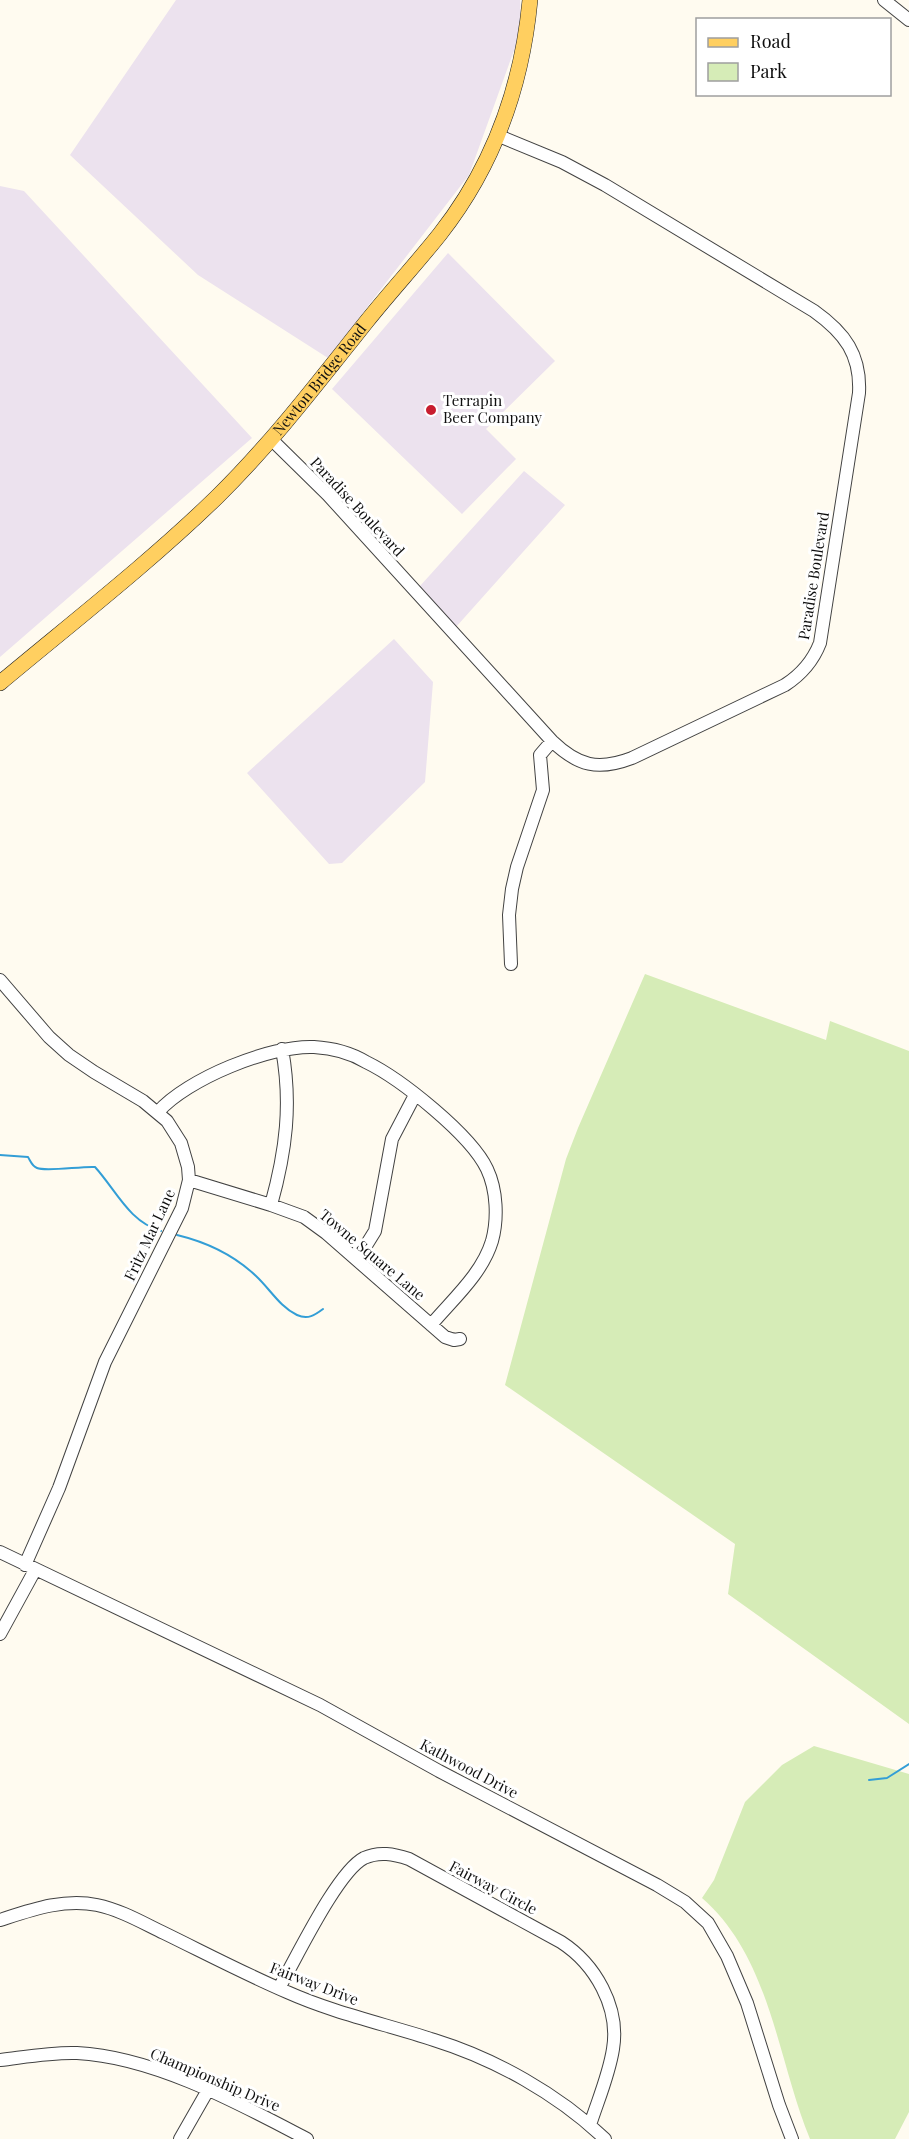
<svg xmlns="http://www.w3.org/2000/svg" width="909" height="2139" font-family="'Playfair Display',serif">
  <rect width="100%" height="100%" fill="#fffbf0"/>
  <path fill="#ece2ee" d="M 176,0 L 520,0 L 521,31 L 469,175 L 328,358 L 198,275 L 70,155 Z
    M 0,186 L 24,191 L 252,438 L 0,657 Z
    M 448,253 L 555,361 L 486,429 L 516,459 L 462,514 L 332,389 Z
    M 524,471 L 565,505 L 456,627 L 420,586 Z
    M 394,639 L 433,682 L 425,782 L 342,863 L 329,864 L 247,773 Z"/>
  <path fill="#d6ecb7" d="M 645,974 L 826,1040 L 830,1021 L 909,1051 L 909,1724 L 728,1594 L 735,1544 L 505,1385 L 566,1159 L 578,1128 Z
    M 814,1746 L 909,1774 L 909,2112 L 895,2139 L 810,2139 C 777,2059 771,1958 702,1898 L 714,1880 L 745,1802 L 782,1765 Z"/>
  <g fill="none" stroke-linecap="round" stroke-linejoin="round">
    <path stroke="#339ed6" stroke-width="2" d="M 0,1155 L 28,1157 C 31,1162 32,1166 37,1168 C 46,1172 82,1166 95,1167 C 116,1190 129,1222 161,1231
      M 177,1235 C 206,1242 235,1256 256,1276 C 270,1289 280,1307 297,1315 C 308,1320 315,1315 323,1309
      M 869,1780 L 887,1778 L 909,1764"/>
    <defs>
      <path id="minor" d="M 884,0 L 909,20
        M 271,439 L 328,495 L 552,741 C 578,766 598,771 632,758 L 785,685 C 802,674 813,661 820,643 L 859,393 C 861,355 845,333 814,311 L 605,185 L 562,162 L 499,136
        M 511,964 L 509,915 L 512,889 L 517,867 L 543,790 L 540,755 L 552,741
        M 0,980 L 49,1037 L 69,1055 L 94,1072 L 143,1101 L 167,1121 L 181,1143 L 188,1167 L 189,1180 L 182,1208 L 105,1362 L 59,1488 L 25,1565
        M 158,1112 C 187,1079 270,1045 314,1047 C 332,1048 351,1053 366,1062 C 401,1079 471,1135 487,1169 C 497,1190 498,1219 492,1241 C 482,1274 453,1299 431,1325
        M 189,1180 L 271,1205 L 304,1217 L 326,1233 L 445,1337 L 454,1340 L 460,1339
        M 271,1205 C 286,1151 292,1104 282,1049
        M 357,1260 L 375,1231 L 392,1139 L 415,1095
        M 0,1552 L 320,1705 L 439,1771 L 657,1885 L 685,1902 L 708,1923 L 727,1956 L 747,2003 L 779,2105 L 792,2139
        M 0,1634 L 35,1570
        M 0,1920 C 31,1910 64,1898 97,1905 C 121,1910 143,1923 164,1933 C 205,1953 245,1974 287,1992 C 334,2013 385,2024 434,2040 C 495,2059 558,2094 605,2139
        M 279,1988 C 296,1959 337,1872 364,1858 C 379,1851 394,1854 409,1859 L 561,1942 C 595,1964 620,2007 613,2049 C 609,2075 598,2100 590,2125
        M 0,2060 C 25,2057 52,2052 77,2053 C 155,2057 240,2104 307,2139
        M 180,2139 L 208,2090"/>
      <g id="major">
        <path id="s1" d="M 0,683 C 73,622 149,563 217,497 C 272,443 319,381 367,321 C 391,291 417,263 440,234 C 494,165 522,86 530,0"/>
      </g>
    </defs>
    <use href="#minor" stroke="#424242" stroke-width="14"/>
    <use href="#major" stroke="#202020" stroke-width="16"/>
    <use href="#minor" stroke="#fff" stroke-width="12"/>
    <use href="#major" stroke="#ffcf60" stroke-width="15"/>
  </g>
  <circle fill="#c81d2f" stroke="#fff" stroke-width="2" cx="431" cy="410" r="6"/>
  <g text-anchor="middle" stroke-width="6" stroke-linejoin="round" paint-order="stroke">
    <g font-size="15" fill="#0f0f0f" stroke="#fff">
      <text dy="5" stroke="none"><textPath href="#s1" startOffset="442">Newton Bridge Road</textPath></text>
      <text transform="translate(357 507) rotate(47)" y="5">Paradise Boulevard</text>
      <text transform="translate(814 576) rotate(-81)" y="5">Paradise Boulevard</text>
      <text transform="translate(150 1235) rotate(-65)" y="5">Fritz Mar Lane</text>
      <text transform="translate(372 1255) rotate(40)" y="5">Towne Square Lane</text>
      <text transform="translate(469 1769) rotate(28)" y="5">Kathwood Drive</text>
      <text transform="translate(493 1888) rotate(28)" y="5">Fairway Circle</text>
      <text transform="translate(314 1984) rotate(21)" y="5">Fairway Drive</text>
      <text transform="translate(215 2080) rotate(23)" y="5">Championship Drive</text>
    </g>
    <g font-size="15" fill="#0f0f0f" stroke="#fff" text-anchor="start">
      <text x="443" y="406">Terrapin<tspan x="443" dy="17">Beer Company</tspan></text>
    </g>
  </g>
  <rect x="696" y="18" width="195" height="78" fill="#ffffff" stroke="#9f9f9f" stroke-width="1.5"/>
  <rect x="708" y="38" width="30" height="9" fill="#ffcf60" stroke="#9f9f9f" stroke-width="1.5"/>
  <text x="750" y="48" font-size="18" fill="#0f0f0f">Road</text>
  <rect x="708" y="63" width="30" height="18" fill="#d6ecb7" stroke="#9f9f9f" stroke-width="1.5"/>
  <text x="750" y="78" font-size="18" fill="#0f0f0f">Park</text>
</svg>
